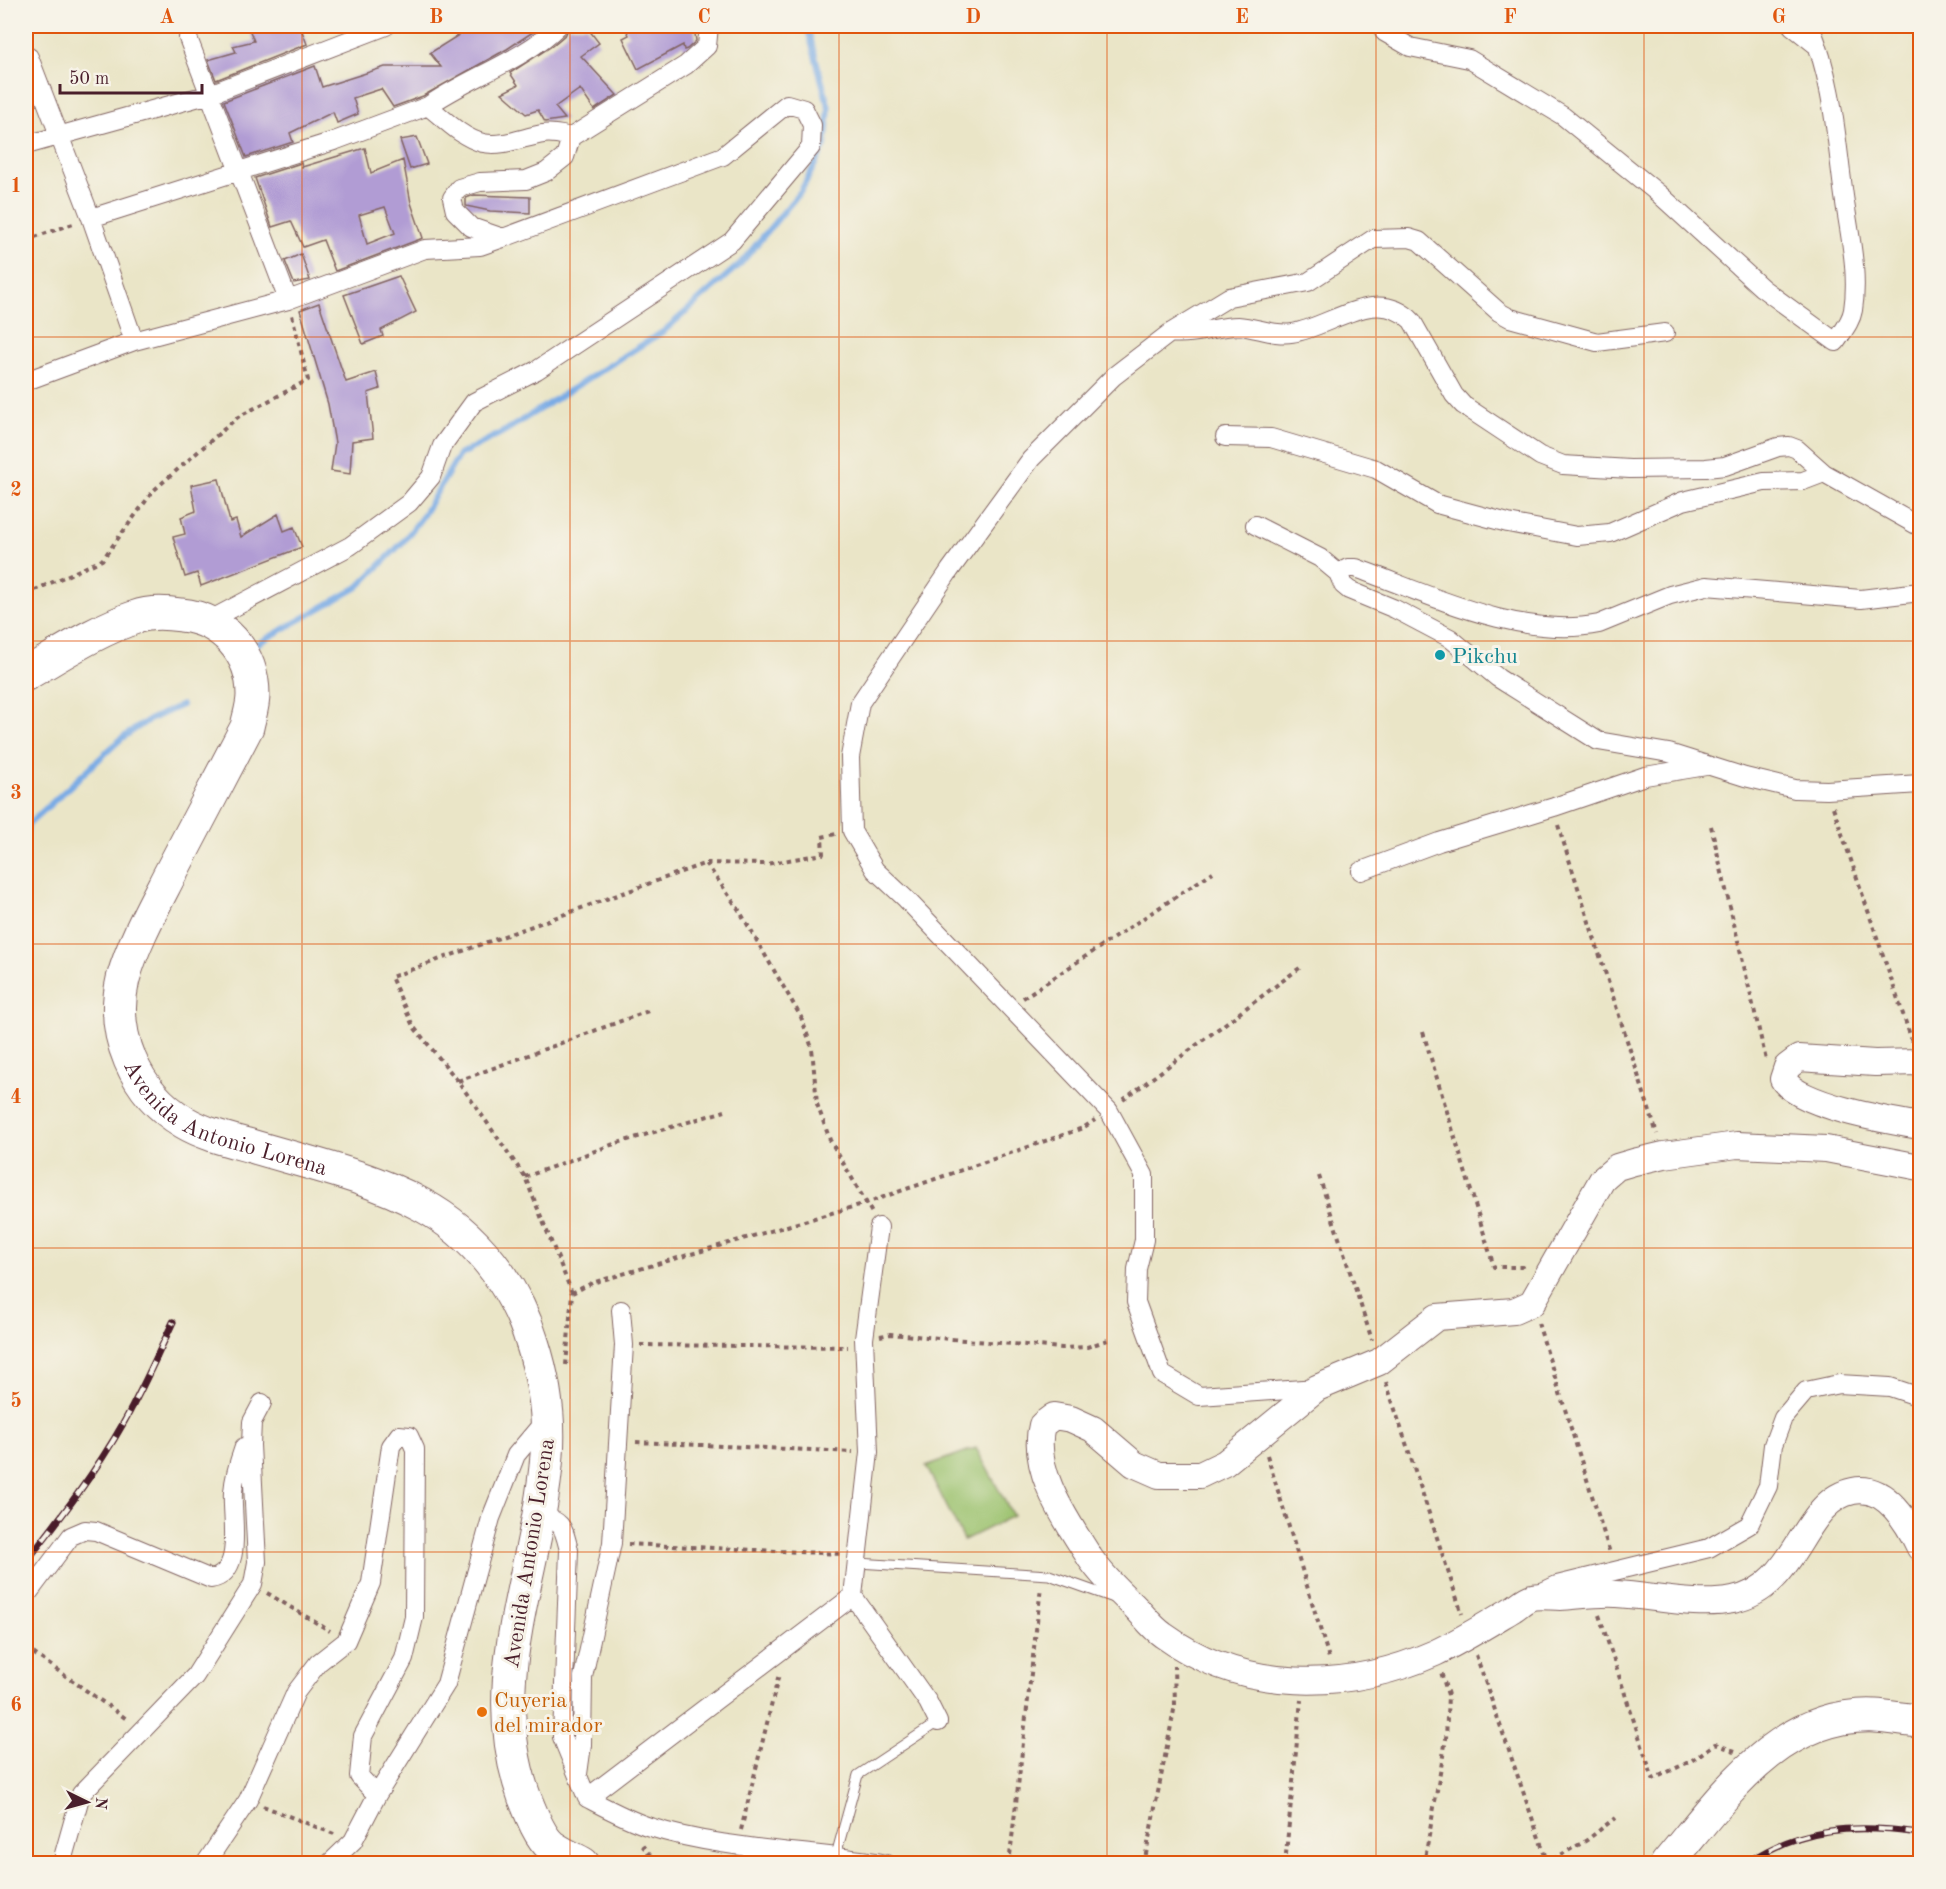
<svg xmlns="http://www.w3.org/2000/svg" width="1946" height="1889" font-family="'Old Standard TT',serif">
  <rect width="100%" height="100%" fill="#f7f3e8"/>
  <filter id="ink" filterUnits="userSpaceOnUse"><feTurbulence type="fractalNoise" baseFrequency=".0167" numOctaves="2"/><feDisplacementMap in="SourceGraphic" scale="12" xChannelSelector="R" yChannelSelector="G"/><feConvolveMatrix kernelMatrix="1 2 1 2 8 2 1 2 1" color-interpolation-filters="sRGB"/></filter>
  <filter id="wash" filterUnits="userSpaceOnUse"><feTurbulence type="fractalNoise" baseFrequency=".008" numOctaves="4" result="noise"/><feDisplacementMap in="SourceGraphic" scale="24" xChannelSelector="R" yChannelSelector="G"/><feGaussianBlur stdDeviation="1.35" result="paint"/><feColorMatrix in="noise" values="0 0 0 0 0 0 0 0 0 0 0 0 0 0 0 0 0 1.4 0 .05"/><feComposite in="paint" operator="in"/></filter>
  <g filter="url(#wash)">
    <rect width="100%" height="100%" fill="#eae5c7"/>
    <path fill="#9ac16c" stroke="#72704c" stroke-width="1.5" d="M 976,1448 L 1013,1516 L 964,1540 L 926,1466 Z"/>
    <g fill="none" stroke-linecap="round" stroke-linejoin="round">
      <path stroke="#79abe5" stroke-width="6" d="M 257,644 L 358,587 L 403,542 L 422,517 L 459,455 L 505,431 L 664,331 L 741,263 L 801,191 L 825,145 L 829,108 L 807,26
        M 26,834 L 28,825 L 122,738 L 147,721 L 182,705"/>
    </g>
    <g id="blocks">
      <path fill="#b19cd4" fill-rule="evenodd" d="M 274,26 L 300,26 L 307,44 L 216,80 L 208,60 L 236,52 L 233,46 L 254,41 L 249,29 Z
        M 473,26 L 542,26 L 507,49 L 423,96 L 393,107 L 381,89 L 353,98 L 358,114 L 337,123 L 333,112 L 290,133 L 293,142 L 246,157 L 224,101 L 315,66 L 322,87 L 385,67 L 441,67 L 430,53 Z
        M 569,26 L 586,26 L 599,43 L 581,56 L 617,95 L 594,110 L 580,89 L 555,107 L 565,119 L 545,122 L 538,110 L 526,114 L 502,93 L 518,85 L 510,73 L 552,46 L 566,34 Z
        M 624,26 L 694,26 L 696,41 L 687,49 L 684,50 L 683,45 L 638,69 L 623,38 L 629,35 Z
        M 417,137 L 427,164 L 410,169 L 400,140 Z
        M 365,148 L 371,173 L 403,160 L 411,203 L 423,238 L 335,271 L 323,240 L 303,247 L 291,221 L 272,227 L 255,178 L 301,163 L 302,167 ZM 385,207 L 395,233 L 367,244 L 359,215 Z
        M 474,195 L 530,197 L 530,213 L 490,211 L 466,206 L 466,198 Z
        M 301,254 L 310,280 L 294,283 L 285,261 Z
        M 399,276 L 416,312 L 381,330 L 383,336 L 363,344 L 344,295 Z
        M 319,303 L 346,382 L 376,372 L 380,389 L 368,393 L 373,438 L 352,441 L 350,474 L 331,471 L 335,443 L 328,404 L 300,310 Z
        M 219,479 L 230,522 L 236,520 L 241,537 L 278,514 L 284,531 L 294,527 L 302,547 L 201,586 L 197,573 L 185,577 L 173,537 L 185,534 L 181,517 L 196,511 L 191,485 Z"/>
    </g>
  </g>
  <g filter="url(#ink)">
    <use href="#blocks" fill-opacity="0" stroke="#826462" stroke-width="1.5"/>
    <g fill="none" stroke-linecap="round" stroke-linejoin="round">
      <defs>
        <path id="lane" d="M 858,1563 L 1049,1575 L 1114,1598
          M 836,1855 L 858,1775 L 938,1722"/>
        <path id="street" d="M 1792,26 L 1816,45
          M 1384,32 L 1410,47 L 1469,59 L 1563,116 L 1659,194 L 1762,288 L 1836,342 C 1843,331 1851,322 1853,310 C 1859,272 1849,232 1844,196 C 1836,138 1833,80 1810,26
          M 188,38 L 288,300
          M 29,57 L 91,218 L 134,341
          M 571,137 L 686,65 L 707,46 L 709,26
          M 26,145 L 210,94 L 386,26
          M 91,218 L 334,141 L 428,106
          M 1170,333 L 1229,297 L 1308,282 L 1373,239 L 1409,238 L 1419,241 L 1499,312 L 1510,318 L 1597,342 L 1665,333
          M 26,381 L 134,341 L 288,300 L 425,249 L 480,246 L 503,238
          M 1225,437 L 1271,438 L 1376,469 L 1437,504 L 1508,523 L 1577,536 L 1610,533 L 1683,501 L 1764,482 L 1803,481 L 1824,473
          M 1255,525 L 1320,558 L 1338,573
          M 1920,592 L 1861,599 L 1706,586 L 1670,595 L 1599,624 C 1521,640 1428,594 1356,568 L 1348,568 L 1338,573 L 1343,585 L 1349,590 L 1395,609 L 1450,638 L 1498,678 L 1598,741 L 1669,753 L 1745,777 L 1795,789 L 1827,790 L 1920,784
          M 210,620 L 350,546 L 409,503 L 431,477 L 442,446 L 474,402 L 537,370 L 732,241 L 811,147 L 812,125 L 804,109 L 787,104 L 723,156 L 503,238 L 471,227 L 455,211 L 452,198 L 459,188 L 480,182 L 526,180 L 546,172 L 565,157 L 571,137 C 562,135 552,132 543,134 C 524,137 503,147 483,143 C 462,138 444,119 428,106 C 467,78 525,60 558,26
          M 1361,871 L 1439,842 L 1554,807 L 1645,776 L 1706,766
          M 879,1227 L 864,1339 L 869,1452 L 853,1596 L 928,1702 L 938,1722
          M 1317,1388 L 1199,1396 L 1162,1374 L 1136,1302 L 1137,1269 L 1144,1240 L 1144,1175 L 1109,1111 L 906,899 L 875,870 L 852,831 L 850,757 L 860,703 L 950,570 L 1031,459 L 1114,376 L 1170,333 C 1196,336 1215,326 1238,326 C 1256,327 1275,336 1292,333 C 1331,327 1376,285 1412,321 L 1454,395 L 1463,405 L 1540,456 L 1563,465 L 1630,469 L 1706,468 L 1725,466 L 1778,447 L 1789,446 L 1797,449 L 1824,473 L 1920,527
          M 538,1516 C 563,1520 563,1527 569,1550 L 562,1737 L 587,1798 C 608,1809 628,1820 650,1827 C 722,1850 811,1851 887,1864
          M 1540,1593 L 1557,1585 L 1709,1548 L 1749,1525 L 1768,1486 L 1773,1445 L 1783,1418 L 1806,1391 L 1839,1384 L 1890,1387 L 1920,1397
          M 26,1596 L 71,1536 L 85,1530 L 96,1531 L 211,1579 C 245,1573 231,1518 233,1492 C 234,1477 239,1461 244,1447 L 251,1445
          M 578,1774 L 582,1745 L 583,1677 L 612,1543 L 624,1345 L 621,1310
          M 587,1798 L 853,1596
          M 64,1864 L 64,1854 L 81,1794 L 195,1676 L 253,1584 L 257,1562 L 251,1445 L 252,1422 L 262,1403
          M 205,1864 L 248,1800 L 296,1692 L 318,1663 L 346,1641 L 371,1583 L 391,1446 L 399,1435 L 409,1436 L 415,1449 L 414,1617 L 404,1659 L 363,1736 L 359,1776 L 377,1795 L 446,1684 L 491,1518 L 516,1455 L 547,1418
          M 329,1864 L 353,1841 L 377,1795"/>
        <path id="secondary" d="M 1920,1062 L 1875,1063 L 1799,1058 L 1787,1067 L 1783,1079 C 1796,1105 1890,1121 1920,1126
          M 1920,1167 L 1826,1149 L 1737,1145 L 1664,1155 L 1634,1162 L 1617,1167 L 1602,1180 L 1532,1303 L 1514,1311 L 1437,1317 L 1379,1362 L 1317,1388 L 1225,1463 L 1200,1475 L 1159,1475 L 1134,1464 L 1093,1429 L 1071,1419 L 1054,1416 L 1042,1425 C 1030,1470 1067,1521 1090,1558 C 1102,1575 1116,1589 1131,1603 C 1142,1613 1151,1627 1163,1635 C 1243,1693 1347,1692 1435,1653 C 1461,1641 1488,1624 1513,1609 C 1519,1605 1525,1599 1532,1597 C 1540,1595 1551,1597 1560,1597 C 1578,1596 1597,1593 1616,1594 C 1653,1596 1696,1607 1733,1600 C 1799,1587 1801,1501 1853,1491 C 1886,1484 1909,1524 1920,1548"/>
        <g id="highway">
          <path id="s1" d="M 26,674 C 61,654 97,630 136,617 C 149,612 167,613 181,615 C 223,619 253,653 253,695 C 253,706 249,717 247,727 C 221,776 196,825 170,874 C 153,907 133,943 123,979 C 110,1034 135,1093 184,1122 C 204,1134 229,1140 251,1146 C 308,1163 369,1176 422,1205 C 474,1233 515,1285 532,1342 C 544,1379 550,1416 547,1455 C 538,1573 482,1678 524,1796 C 530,1811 539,1836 551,1846 C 560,1853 573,1858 583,1864"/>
          <path d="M 1667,1864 C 1722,1799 1778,1712 1875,1716 C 1890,1717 1905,1720 1920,1721"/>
        </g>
      </defs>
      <use href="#lane" stroke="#826462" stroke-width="11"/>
      <use href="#street" stroke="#826462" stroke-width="20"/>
      <use href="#secondary" stroke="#826462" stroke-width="28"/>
      <use href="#highway" stroke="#826462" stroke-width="35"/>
      <path stroke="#826462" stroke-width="4" stroke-dasharray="4.5 4.5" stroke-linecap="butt" d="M 26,240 L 76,223
        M 26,594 L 102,560 L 154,490 L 238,417 L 308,380 L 292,315
        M 1833,807 L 1912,1041
        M 1558,825 L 1657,1134
        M 1711,826 L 1766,1060
        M 706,863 L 739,910 L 801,1017 L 812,1048 L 817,1104 L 830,1140 L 872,1213
        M 1023,998 L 1213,872
        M 1423,1032 L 1494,1267 L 1522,1267 L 1524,1272
        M 458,1081 L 651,1010
        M 1123,1100 L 1301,967
        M 1319,1176 L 1372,1340
        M 525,1177 L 611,1145 L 725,1111
        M 572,1293 L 525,1177 L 458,1081 L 413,1026 L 391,977 L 706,863 L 766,864 L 823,854 L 822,837 L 836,834
        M 1538,1323 L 1610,1553
        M 880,1336 L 890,1334 L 1062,1348 L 1087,1347 L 1111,1339
        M 640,1345 L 848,1347
        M 566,1365 L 572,1293 L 592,1283 L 866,1203 L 1083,1128 L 1095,1120
        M 1386,1382 L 1462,1614
        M 636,1442 L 853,1452
        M 1267,1455 L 1329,1658
        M 628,1544 L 842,1554
        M 267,1593 L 330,1631
        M 1599,1615 L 1653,1779 L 1691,1761 L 1715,1744 L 1735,1751
        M 26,1648 L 128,1720
        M 1476,1655 L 1548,1864
        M 263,1806 L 334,1834
        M 741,1830 L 779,1674
        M 642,1845 L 657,1864
        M 1009,1864 L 1041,1587
        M 1144,1864 L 1175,1705 L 1174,1666
        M 1285,1864 L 1301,1700
        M 1424,1864 L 1446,1739 L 1448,1695 L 1441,1672
        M 1545,1864 L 1587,1840 L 1615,1818"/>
      <use href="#lane" stroke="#fff" stroke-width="9"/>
      <use href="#street" stroke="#fff" stroke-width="18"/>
      <use href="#secondary" stroke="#fff" stroke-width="26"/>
      <use href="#highway" stroke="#fff" stroke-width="33"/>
      <defs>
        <path id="rail" d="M 26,1562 C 61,1517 96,1472 124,1422 C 142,1390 157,1356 173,1322
          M 1745,1864 C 1802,1826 1854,1824 1920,1833"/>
      </defs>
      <use href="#rail" stroke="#4a1f2b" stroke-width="7"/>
      <use href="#rail" stroke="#f7f3e8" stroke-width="4.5" stroke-dasharray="14" stroke-linecap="butt"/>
    </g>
  </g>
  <path fill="none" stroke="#e0560e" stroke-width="1.5" stroke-opacity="0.55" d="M 302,26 L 302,1864M 570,26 L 570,1864M 839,26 L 839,1864M 1107,26 L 1107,1864M 1376,26 L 1376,1864M 1644,26 L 1644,1864M 26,337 L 1920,337M 26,641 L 1920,641M 26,944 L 1920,944M 26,1248 L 1920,1248M 26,1552 L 1920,1552"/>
  <circle fill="#0f9aa8" stroke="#f7f3e8" stroke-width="2" cx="1440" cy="655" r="6"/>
  <circle fill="#e8710a" stroke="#f7f3e8" stroke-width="2" cx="482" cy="1712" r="6"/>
  <g text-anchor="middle" stroke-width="6" stroke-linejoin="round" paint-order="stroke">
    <g font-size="22" fill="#0d838f" stroke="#f7f3e8" text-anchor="start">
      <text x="1452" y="663">Pikchu</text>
    </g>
    <g font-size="22" fill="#4a1f2b" stroke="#f7f3e8">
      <text dy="8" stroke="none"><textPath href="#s1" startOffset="802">Avenida Antonio Lorena</textPath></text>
      <text transform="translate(528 1553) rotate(-81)" y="8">Avenida Antonio Lorena</text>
    </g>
    <g font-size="22" fill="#c56008" stroke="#f7f3e8" text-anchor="start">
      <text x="494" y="1707">Cuyeria<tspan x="494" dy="25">del mirador</tspan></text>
    </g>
  </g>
  <rect width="1946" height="1889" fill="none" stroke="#f7f3e8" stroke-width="66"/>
  <g transform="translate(87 1802) rotate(95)" stroke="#f7f3e8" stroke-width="4.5" paint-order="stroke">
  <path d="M0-4.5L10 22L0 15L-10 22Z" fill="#4a1f2b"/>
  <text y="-9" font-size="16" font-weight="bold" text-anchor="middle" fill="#4a1f2b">N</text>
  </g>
  <path d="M60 84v9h142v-9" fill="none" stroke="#4a1f2b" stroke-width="3"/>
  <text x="69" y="84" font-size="18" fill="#4a1f2b" stroke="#f7f3e8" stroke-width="4.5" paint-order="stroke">50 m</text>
  <rect x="33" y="33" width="1880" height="1823" fill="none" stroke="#e0560e" stroke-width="2"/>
  <g font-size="20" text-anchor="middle" font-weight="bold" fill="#e0560e">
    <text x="167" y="23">A</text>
    <text x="436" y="23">B</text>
    <text x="704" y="23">C</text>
    <text x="973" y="23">D</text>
    <text x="1242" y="23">E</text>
    <text x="1510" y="23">F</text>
    <text x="1779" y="23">G</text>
    <text x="16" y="192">1</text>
    <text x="16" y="496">2</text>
    <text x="16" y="799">3</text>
    <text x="16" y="1103">4</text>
    <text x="16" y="1407">5</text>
    <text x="16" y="1711">6</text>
  </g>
</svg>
